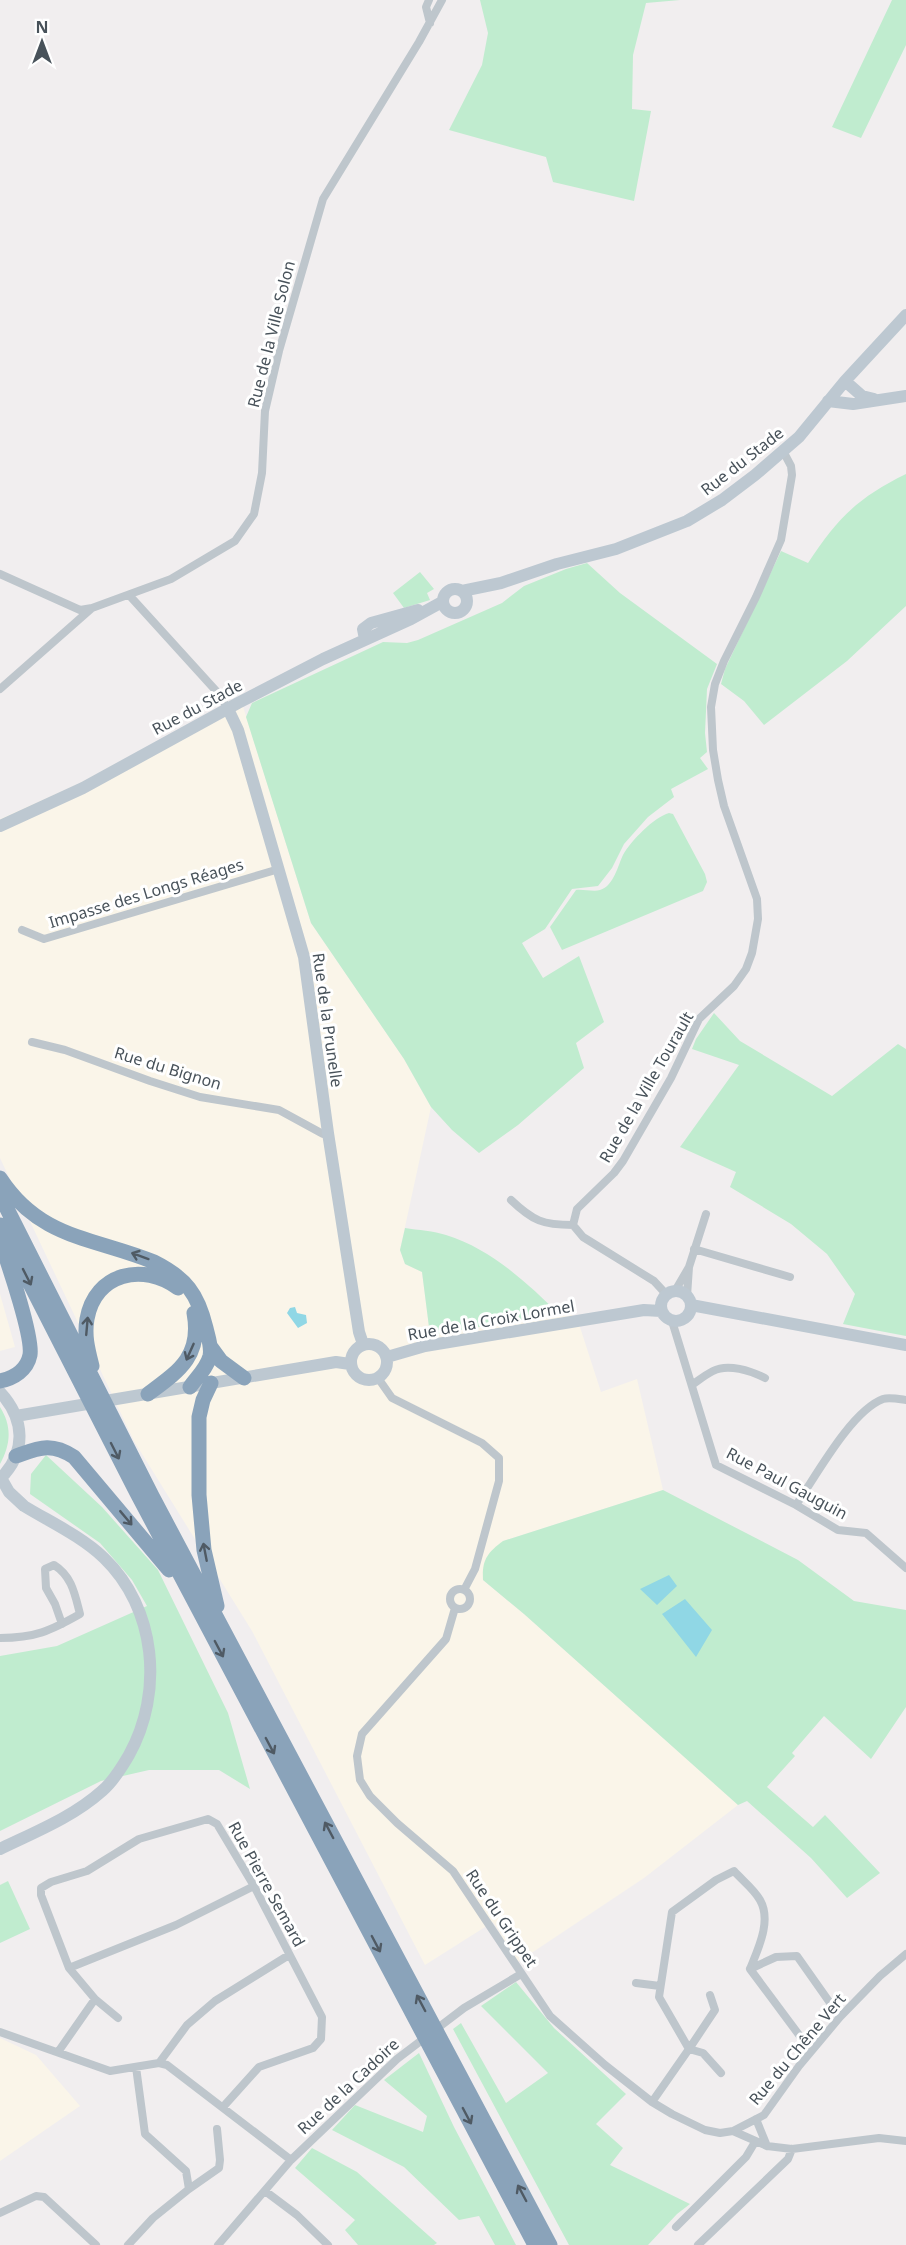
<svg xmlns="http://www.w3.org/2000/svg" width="906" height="2245" font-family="'Noto Sans',sans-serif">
  <rect width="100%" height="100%" fill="#f1eeef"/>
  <path fill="#faf5e9" d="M 240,697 L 311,923 L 404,1059 L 431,1107 L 400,1250 L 405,1264 L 422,1272 L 430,1334 L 569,1312 L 578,1321 L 601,1392 L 637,1379 L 663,1490 L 503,1541 L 483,1580 L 524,1614 L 738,1805 L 644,1878 L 518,1962 L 493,1922 L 425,1965 L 252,1631 L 134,1441 L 0,1158 L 0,819 L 78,784 Z
    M 0,1294 L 15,1347 L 0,1351 Z
    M 0,2038 L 36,2055 L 80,2106 L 0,2161 Z"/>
  <path fill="#c0eccf" d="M 480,0 L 680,0 L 646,3 L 633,55 L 632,109 L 651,111 L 634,201 L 553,182 L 546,157 L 449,130 L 482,65 L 488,33 Z
    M 892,0 L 906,0 L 906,45 L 861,138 L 832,127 Z
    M 906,474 L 906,606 L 847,661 L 764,725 L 744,701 L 721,684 L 725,669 L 781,551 L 808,563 C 837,519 857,498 906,474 Z
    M 587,563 L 620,593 L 717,664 L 707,689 L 705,733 L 707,752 L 700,758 L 708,769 L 671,789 L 674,797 L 648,817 L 624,844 L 612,868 L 598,886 L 572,889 L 545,929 L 522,943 L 543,978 L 579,956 L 604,1022 L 576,1043 L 584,1068 L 518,1125 L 479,1153 L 452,1130 L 431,1107 L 404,1059 L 311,923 L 246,717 L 252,703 L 383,642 L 407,643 L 418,640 L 502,603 L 524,586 L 566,569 Z
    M 420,572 L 434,589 L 427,593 L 430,600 L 404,608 L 393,593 Z
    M 669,813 L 673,814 L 705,874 L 707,882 L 703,891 L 562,950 L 550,927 L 576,890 C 583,889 594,892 600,890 C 614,886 618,865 623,855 C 631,841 654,817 669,813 Z
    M 714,1013 L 740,1041 L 832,1096 L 898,1044 L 906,1049 L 906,1336 L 843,1324 L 855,1294 L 827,1254 L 791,1224 L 730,1187 L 736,1172 L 680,1147 L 739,1065 L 692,1049 L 696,1039 Z
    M 405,1228 C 418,1230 434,1231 446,1235 C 491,1249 526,1282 559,1314 L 430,1335 L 422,1272 L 405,1264 L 400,1250 Z
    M 0,1407 C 12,1426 11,1444 0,1464 Z
    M 46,1455 L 102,1507 L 158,1570 L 228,1713 L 250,1789 L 219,1770 L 149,1770 L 101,1781 L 0,1831 L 0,1656 L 57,1646 L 147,1606 L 132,1580 L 100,1543 L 30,1494 L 31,1474 Z
    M 663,1490 L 798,1560 L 854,1601 L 906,1610 L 906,1707 L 871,1759 L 824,1716 L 792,1753 L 795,1756 L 767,1787 L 813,1827 L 825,1815 L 880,1873 L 847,1898 L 811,1858 L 747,1801 L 738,1805 L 524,1614 L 483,1580 C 482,1560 487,1553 503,1541 Z
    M 8,1881 L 30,1929 L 0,1943 L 0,1885 Z
    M 516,1982 L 554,2028 L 626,2094 L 596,2124 L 623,2148 L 610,2165 L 690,2204 L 677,2214 L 648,2245 L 569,2245 L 453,2029 L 461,2023 L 506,2103 L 548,2073 L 481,2006 Z
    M 419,2053 L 454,2127 L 516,2245 L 495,2245 L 479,2216 L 459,2220 L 404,2167 L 332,2130 L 355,2105 L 423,2132 L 427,2116 L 384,2080 Z
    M 312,2148 L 357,2172 L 437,2243 L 434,2245 L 358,2245 L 345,2230 L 355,2220 L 295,2168 Z"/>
  <path fill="#90d7e5" d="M 295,1307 L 297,1313 L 306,1315 L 307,1323 L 298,1328 L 287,1313 L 290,1308 Z
    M 669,1575 L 677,1586 L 657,1605 L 640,1589 Z
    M 685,1599 L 712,1630 L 696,1657 L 662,1614 Z"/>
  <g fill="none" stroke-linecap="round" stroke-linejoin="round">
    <path stroke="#bec6cc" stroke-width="8" d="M 429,0 L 426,7 L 430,23
      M 0,574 L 80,610 L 92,608
      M 129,595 L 218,693 L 228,709
      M 0,689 L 92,608 L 171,579 L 235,541 L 254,514 L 262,473 L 265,411 L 279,351 L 323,199 L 419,42 L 442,0
      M 22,930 L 44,939 L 279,869
      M 32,1042 L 65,1050 L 150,1081 L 200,1097 L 279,1110 L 323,1134 L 328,1133
      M 511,1200 C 533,1221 543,1225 573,1225
      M 694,1249 L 790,1277
      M 689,1267 L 706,1214
      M 675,1291 L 689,1267 L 687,1296
      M 666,1294 L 654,1281 L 583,1237 L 573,1225 L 577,1209 L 614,1173 L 623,1161 L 671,1078 L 699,1019 L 734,986 L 746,969 L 752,953 L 758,919 L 757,899 L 724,806 L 718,780 L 713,750 L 711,707 L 715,684 L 724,661 L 756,597 L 781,540 L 792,475 L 791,466 L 783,451
      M 672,1321 L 716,1465 L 796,1505 L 838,1530 L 866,1533 L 906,1568
      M 378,1378 L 392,1398 L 482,1443 L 499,1458 L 499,1481 L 475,1569 L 464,1590
      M 692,1385 C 699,1380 705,1375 713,1371 C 728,1363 751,1371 765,1378
      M 796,1505 C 816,1476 851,1411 883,1399 C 889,1397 899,1399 906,1400
      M450 1599a10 10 0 1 1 20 0a10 10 0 1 1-20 0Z
      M 455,1608 L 446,1639 L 362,1734 L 357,1756 L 360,1780 L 370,1796 L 397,1823 L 453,1871 L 550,2016 L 605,2065 L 652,2102 L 672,2114 L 705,2130 L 720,2133 L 733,2131 L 767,2146 L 792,2149 L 879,2138 L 906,2141
      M 0,1638 C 35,1638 50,1631 80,1614 C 75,1595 72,1576 54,1565 L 45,1569 L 46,1588 L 55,1604 L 62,1624
      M 69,1968 L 176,1925 L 254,1886
      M 750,1969 L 776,1957 L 797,1956 L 840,2017
      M 636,1983 L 660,1986
      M 710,1995 L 715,2010 L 689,2049 L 703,2053 L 721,2073
      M 95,1999 L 69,1968 L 41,1895 L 41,1888 L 51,1882 L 87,1871 L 139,1839 L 208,1819 L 217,1824 L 254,1886 L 322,2017 L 321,2039 L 313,2048 L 259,2067 L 223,2107
      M 0,2032 L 110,2071 L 159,2063 L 167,2065 L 291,2160
      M 58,2052 L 95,1999 L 118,2018
      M 159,2063 L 187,2025 L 215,2001 L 289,1955
      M 652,2102 L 689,2049 L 659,1997 L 672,1912 L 716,1880 L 734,1871 C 742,1880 754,1889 760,1900 C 772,1921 758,1949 750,1969 L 811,2051
      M 756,2119 L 767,2146
      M 733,2131 L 764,2115 L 799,2066 L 840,2017 L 880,1976 L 906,1954
      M 189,2189 L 219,2168 L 220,2160 L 217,2129
      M 265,2191 L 297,2215 L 328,2245
      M 0,2213 L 36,2196 L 44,2197 L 96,2245
      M 676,2227 L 746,2157 L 755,2142
      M 128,2245 L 153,2218 L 189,2189 L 186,2171 L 145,2134 L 136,2067
      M 218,2245 L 291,2160 L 397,2059 L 464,2008 L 521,1974
      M 698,2245 L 788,2159 L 792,2149"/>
    <path stroke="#bdc8d1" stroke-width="12" d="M 845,381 L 862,396 L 874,399
      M 828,401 L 853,404 L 906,396
      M443 601a12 12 0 1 1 24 0a12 12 0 1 1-24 0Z
      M 462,591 L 501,583 L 557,564 L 616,549 L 687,521 L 722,500 L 755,475 L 799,437 L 845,381 L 906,315
      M 365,639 L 363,629 L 371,623 L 418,610
      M 228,709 L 238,730 L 304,957 L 328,1133 L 359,1332 L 363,1344
      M 0,826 L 83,788 L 238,703 L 323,659 L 411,619 L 442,602
      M661 1306a15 15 0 1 1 30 0a15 15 0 1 1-30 0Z
      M 691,1305 L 906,1345
      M351 1362a18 18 0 1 1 36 0a18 18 0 1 1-36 0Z
      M 387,1357 L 425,1346 L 644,1310 L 661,1311
      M 0,1392 C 25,1419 27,1452 0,1479
      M 16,1416 L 336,1362 L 350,1364
      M 0,1849 C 35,1832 73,1817 102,1791 C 113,1782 122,1767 129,1755 C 164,1692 156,1608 104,1558 C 81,1536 50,1522 24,1506 L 9,1492 L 1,1478"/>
    <path stroke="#8aa3ba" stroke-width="15" d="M 0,1178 C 40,1239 92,1237 154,1262 C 186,1278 198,1294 206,1328 C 208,1337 212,1347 210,1356 C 207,1368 197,1377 190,1387
      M 0,1195 L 152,1496 L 550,2245
      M 0,1225 L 137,1493 L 535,2245
      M 210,1346 L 221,1361 L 244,1378
      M 92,1366 C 88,1350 84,1336 87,1319 C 95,1273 143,1262 178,1288
      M 0,1381 C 14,1378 27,1370 30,1355 C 33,1337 9,1266 2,1246
      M 211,1383 L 203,1400 L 199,1417 L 199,1495 L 204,1550 L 217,1606
      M 148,1394 C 179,1371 202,1356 194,1313
      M 16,1456 C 39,1448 51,1442 74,1457 L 169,1570"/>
  </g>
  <defs><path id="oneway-shaft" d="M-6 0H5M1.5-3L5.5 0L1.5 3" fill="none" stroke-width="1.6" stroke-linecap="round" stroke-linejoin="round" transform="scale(1.5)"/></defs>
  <g stroke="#4f5a64">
    <use href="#oneway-shaft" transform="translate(140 1256) rotate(-160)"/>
    <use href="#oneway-shaft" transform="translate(27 1277) rotate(63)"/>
    <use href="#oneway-shaft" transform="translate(87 1326) rotate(-85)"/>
    <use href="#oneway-shaft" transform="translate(190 1352) rotate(114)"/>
    <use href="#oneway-shaft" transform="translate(115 1451) rotate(63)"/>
    <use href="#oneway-shaft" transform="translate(126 1518) rotate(50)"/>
    <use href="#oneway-shaft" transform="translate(205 1552) rotate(-101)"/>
    <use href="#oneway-shaft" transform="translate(219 1649) rotate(62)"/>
    <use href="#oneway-shaft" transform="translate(270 1746) rotate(62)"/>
    <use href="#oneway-shaft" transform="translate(329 1830) rotate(-118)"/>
    <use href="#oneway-shaft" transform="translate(376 1944) rotate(62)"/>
    <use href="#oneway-shaft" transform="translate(421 2003) rotate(-118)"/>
    <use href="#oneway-shaft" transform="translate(467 2116) rotate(62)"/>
    <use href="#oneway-shaft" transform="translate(522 2193) rotate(-118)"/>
  </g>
  <g text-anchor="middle" stroke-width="6" stroke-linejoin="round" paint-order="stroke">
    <g font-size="16" fill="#48525a" stroke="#fff">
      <text transform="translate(271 334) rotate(-76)" y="6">Rue de la Ville Solon</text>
      <text transform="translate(742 461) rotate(-38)" y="6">Rue du Stade</text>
      <text transform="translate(197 707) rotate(-28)" y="6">Rue du Stade</text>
      <text transform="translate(146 893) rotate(-17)" y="6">Impasse des Longs Réages</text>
      <text transform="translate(328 1020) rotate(82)" y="6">Rue de la Prunelle</text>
      <text transform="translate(168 1068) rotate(17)" y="6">Rue du Bignon</text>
      <text transform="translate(646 1087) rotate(-60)" y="6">Rue de la Ville Tourault</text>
      <text transform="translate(491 1320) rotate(-10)" y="6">Rue de la Croix Lormel</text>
      <text transform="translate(787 1483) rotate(28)" y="6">Rue Paul Gauguin</text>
      <text transform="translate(267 1884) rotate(61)" y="6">Rue Pierre Semard</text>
      <text transform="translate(502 1918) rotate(56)" y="6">Rue du Grippet</text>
      <text transform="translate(797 2049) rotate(-50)" y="6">Rue du Chêne Vert</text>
      <text transform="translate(348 2086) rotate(-43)" y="6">Rue de la Cadoire</text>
    </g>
  </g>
  <g transform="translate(42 42)" stroke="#ffffff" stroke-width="4.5" paint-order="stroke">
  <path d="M0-4.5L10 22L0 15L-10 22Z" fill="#48525a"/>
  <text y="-9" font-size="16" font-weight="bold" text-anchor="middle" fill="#48525a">N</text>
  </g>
</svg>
